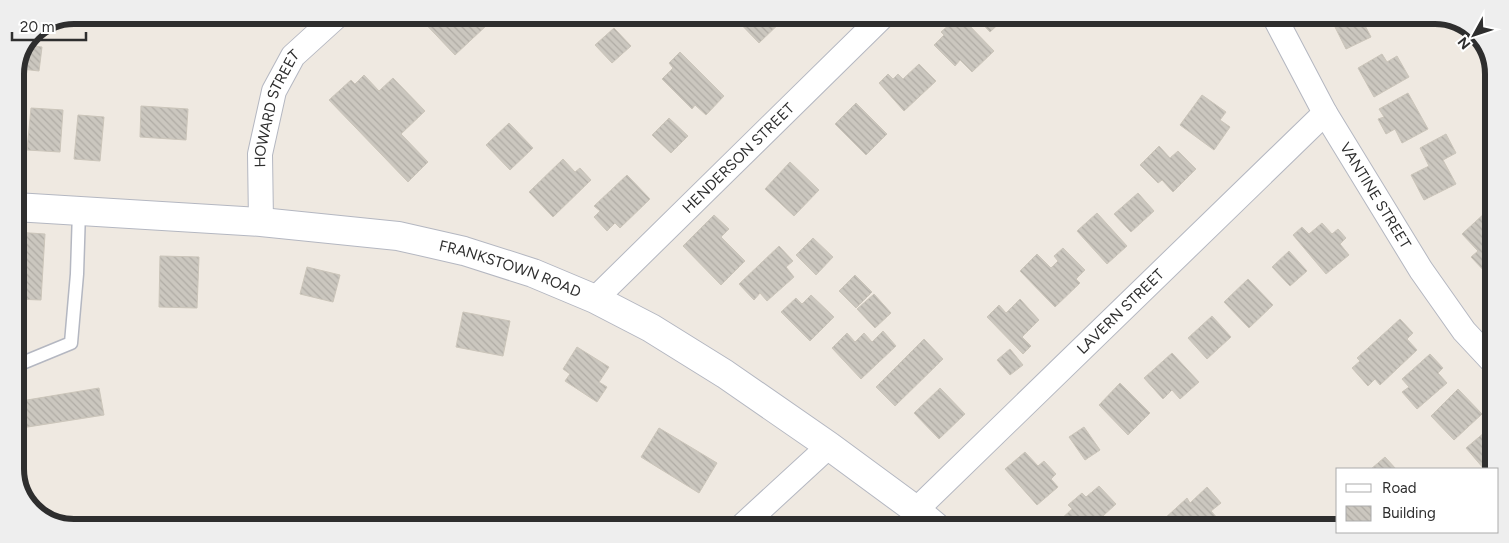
<svg xmlns="http://www.w3.org/2000/svg" width="1509" height="543" font-family="Figtree,sans-serif">
  <defs>
    <pattern id="building-back-hatch" width="6" height="6" patternUnits="userSpaceOnUse" patternTransform="scale(1.25)"><rect width="6" height="6" fill="#cbc7bf"/><path d="M-1 5l2 2M0 0l6 6M5-1l2 2" fill="none" stroke="#afaba4"/></pattern>
  </defs>
  <rect width="100%" height="100%" fill="#efe9e1"/>
  <path fill="url(#building-back-hatch)" stroke="#cbc5ba" d="M 418,16 L 479,16 L 487,25 L 455,55 Z
    M 733,16 L 786,17 L 759,43 Z
    M 976,17 L 1006,17 L 990,32 Z
    M 962,18 L 994,51 L 972,72 L 960,60 L 955,66 L 934,45 L 944,35 L 941,32 L 950,24 L 953,27 Z
    M 1333,18 L 1361,18 L 1371,37 L 1346,49 L 1331,19 Z
    M 614,28 L 631,46 L 612,63 L 595,45 Z
    M 26,45 L 42,47 L 39,71 L 22,69 L 25,49 Z
    M 680,52 L 724,96 L 706,115 L 695,105 L 692,109 L 662,79 L 673,68 L 669,63 Z
    M 1382,54 L 1387,62 L 1397,56 L 1409,77 L 1374,97 L 1358,68 Z
    M 919,64 L 936,81 L 904,111 L 879,83 L 888,74 L 893,79 L 898,74 L 903,79 Z
    M 364,75 L 379,91 L 393,78 L 425,111 L 401,134 L 428,162 L 408,182 L 329,100 L 351,80 L 355,84 Z
    M 1408,93 L 1428,129 L 1402,143 L 1395,129 L 1386,134 L 1378,119 L 1384,117 L 1379,109 Z
    M 1202,95 L 1226,112 L 1220,120 L 1230,127 L 1214,150 L 1180,125 Z
    M 856,103 L 887,134 L 866,155 L 835,124 Z
    M 141,106 L 188,109 L 186,140 L 140,137 Z
    M 31,108 L 63,110 L 60,152 L 27,150 Z
    M 78,115 L 104,117 L 100,161 L 74,159 Z
    M 669,118 L 688,136 L 671,153 L 652,135 Z
    M 509,123 L 533,148 L 510,170 L 486,145 Z
    M 1446,134 L 1456,153 L 1443,160 L 1456,184 L 1424,200 L 1411,175 L 1429,166 L 1420,148 Z
    M 1159,146 L 1170,158 L 1178,151 L 1196,169 L 1173,192 L 1162,180 L 1158,183 L 1140,165 Z
    M 563,159 L 575,172 L 580,168 L 591,180 L 553,217 L 529,192 Z
    M 790,162 L 819,190 L 794,216 L 765,189 Z
    M 627,175 L 650,199 L 620,228 L 615,223 L 607,231 L 594,217 L 600,211 L 594,206 Z
    M 1138,193 L 1154,211 L 1131,232 L 1114,214 Z
    M 1486,212 L 1493,220 L 1492,273 L 1489,276 L 1471,257 L 1478,251 L 1462,234 Z
    M 1097,213 L 1127,246 L 1107,264 L 1077,231 Z
    M 714,215 L 729,229 L 721,237 L 745,261 L 721,285 L 683,246 Z
    M 1322,223 L 1332,234 L 1338,229 L 1346,238 L 1340,244 L 1349,255 L 1326,274 L 1293,235 L 1302,227 L 1309,234 Z
    M 15,232 L 45,234 L 41,300 L 15,299 Z
    M 813,238 L 833,257 L 816,275 L 796,255 Z
    M 779,246 L 793,261 L 786,267 L 794,277 L 767,301 L 760,293 L 754,300 L 739,284 Z
    M 1063,248 L 1085,270 L 1076,279 L 1080,283 L 1055,307 L 1020,271 L 1037,254 L 1051,268 L 1058,261 L 1054,256 Z
    M 1289,251 L 1307,271 L 1290,286 L 1272,267 Z
    M 160,256 L 199,257 L 197,308 L 159,307 Z
    M 307,267 L 340,275 L 333,302 L 300,294 Z
    M 855,275 L 872,292 L 856,308 L 839,291 Z
    M 1248,279 L 1273,305 L 1249,328 L 1224,302 Z
    M 874,294 L 891,313 L 875,328 L 857,309 Z
    M 811,295 L 834,317 L 810,341 L 781,312 L 796,298 L 802,304 Z
    M 1020,299 L 1039,320 L 1022,337 L 1031,346 L 1023,354 L 987,317 L 999,305 L 1006,313 Z
    M 463,312 L 510,321 L 503,356 L 456,347 Z
    M 1212,316 L 1231,337 L 1207,359 L 1188,338 Z
    M 1400,319 L 1413,333 L 1407,339 L 1417,350 L 1380,385 L 1375,379 L 1368,386 L 1352,368 L 1360,361 L 1357,358 Z
    M 883,331 L 896,346 L 861,379 L 832,348 L 847,333 L 855,342 L 864,333 L 872,342 Z
    M 924,339 L 943,359 L 895,406 L 876,387 Z
    M 577,347 L 609,367 L 599,382 L 607,387 L 597,402 L 565,381 L 570,374 L 563,369 Z
    M 1010,349 L 1023,365 L 1010,375 L 997,360 Z
    M 1172,353 L 1199,382 L 1180,399 L 1172,390 L 1163,399 L 1144,378 Z
    M 1430,354 L 1443,368 L 1438,373 L 1447,383 L 1417,409 L 1402,392 L 1409,387 L 1402,379 Z
    M 1120,383 L 1150,413 L 1128,435 L 1099,405 Z
    M 99,388 L 104,415 L 15,429 L 15,402 Z
    M 940,388 L 965,414 L 939,439 L 914,413 Z
    M 1458,389 L 1482,414 L 1454,440 L 1431,416 Z
    M 1084,427 L 1100,450 L 1085,460 L 1069,437 Z
    M 1491,427 L 1491,469 L 1484,469 L 1466,448 Z
    M 659,428 L 717,463 L 699,493 L 641,457 Z
    M 1025,452 L 1038,466 L 1044,461 L 1056,474 L 1051,479 L 1058,487 L 1037,505 L 1005,469 Z
    M 1385,457 L 1396,469 L 1371,469 Z
    M 1099,486 L 1116,504 L 1091,527 L 1063,527 L 1058,522 L 1072,509 L 1068,505 L 1082,493 L 1086,497 Z
    M 1207,487 L 1221,503 L 1211,511 L 1226,528 L 1169,527 L 1163,520 L 1187,498 L 1190,503 Z"/>
  <g fill="none" stroke-linecap="round" stroke-linejoin="round">
    <defs>
      <path id="lane" d="M 15,366 L 71,343 L 77,274 L 79,211"/>
      <g id="street">
        <path id="s1" d="M 1275,18 L 1325,113 L 1421,270 L 1464,331 L 1492,361"/>
        <path id="s2" d="M 261,222 L 260,154 L 274,91 L 293,56 L 337,16"/>
        <path id="s3" d="M 595,299 L 882,17"/>
        <path id="s4" d="M 916,510 L 1325,113"/>
        <path d="M 742,526 L 829,446"/>
      </g>
      <g id="secondary">
        <path id="s5" d="M 15,207 L 261,222 L 398,236 L 464,251 L 533,273 L 595,299 L 651,328 L 725,374 L 829,446 L 916,510 L 936,527"/>
      </g>
    </defs>
    <use href="#lane" stroke="#b4b7c1" stroke-width="15"/>
    <use href="#street" stroke="#b4b7c1" stroke-width="26"/>
    <use href="#secondary" stroke="#b4b7c1" stroke-width="30"/>
    <use href="#lane" stroke="#fff" stroke-width="12"/>
    <use href="#street" stroke="#fff" stroke-width="24"/>
    <use href="#secondary" stroke="#fff" stroke-width="28"/>
  </g>
  <g text-anchor="middle" stroke-width="4" stroke-linejoin="round" paint-order="stroke">
    <g font-size="15" fill="#2e2e2e" stroke="#fff">
      <text dy="5" stroke="none"><textPath href="#s2" startOffset="116">HOWARD STREET</textPath></text>
      <text dy="5" stroke="none"><textPath href="#s3" startOffset="201">HENDERSON STREET</textPath></text>
      <text dy="5" stroke="none"><textPath href="#s1" startOffset="204">VANTINE STREET</textPath></text>
      <text dy="5" stroke="none"><textPath href="#s5" startOffset="501">FRANKSTOWN ROAD</textPath></text>
      <text dy="5" stroke="none"><textPath href="#s4" startOffset="285">LAVERN STREET</textPath></text>
    </g>
  </g>
  <path d="M0 0H1509V543H0ZM74 24H1435A50 50 0 0 1 1485 74V469A50 50 0 0 1 1435 519H74A50 50 0 0 1 24 469V74A50 50 0 0 1 74 24Z" fill="#eee" fill-rule="evenodd"/>
  <path fill="none" stroke="#2e2e2e" stroke-width="6" d="M74 24H1435A50 50 0 0 1 1485 74V469A50 50 0 0 1 1435 519H74A50 50 0 0 1 24 469V74A50 50 0 0 1 74 24Z"/>
  <rect x="1336" y="468" width="162" height="65" fill="#ffffff" stroke="#ababab"/>
  <rect x="1346" y="484" width="25" height="8" fill="#ffffff" stroke="#ababab"/>
  <text x="1382" y="493" font-size="15" fill="#2e2e2e">Road</text>
  <rect x="1346" y="506" width="25" height="15" fill="url(#building-back-hatch)" stroke="#ababab"/>
  <text x="1382" y="518" font-size="15" fill="#2e2e2e">Building</text>
  <g transform="translate(1474 35) rotate(230)" stroke="#ffffff" stroke-width="4" paint-order="stroke">
  <path d="M0-4L9 19L0 12L-9 19Z" fill="#2e2e2e"/>
  <text y="-8" font-size="14" font-weight="bold" text-anchor="middle" fill="#2e2e2e">N</text>
  </g>
  <path d="M12 32v8h74v-8" fill="none" stroke="#2e2e2e" stroke-width="2.5"/>
  <text x="20" y="32" font-size="15" fill="#2e2e2e" stroke="#ffffff" stroke-width="4" paint-order="stroke">20 m</text>
</svg>
